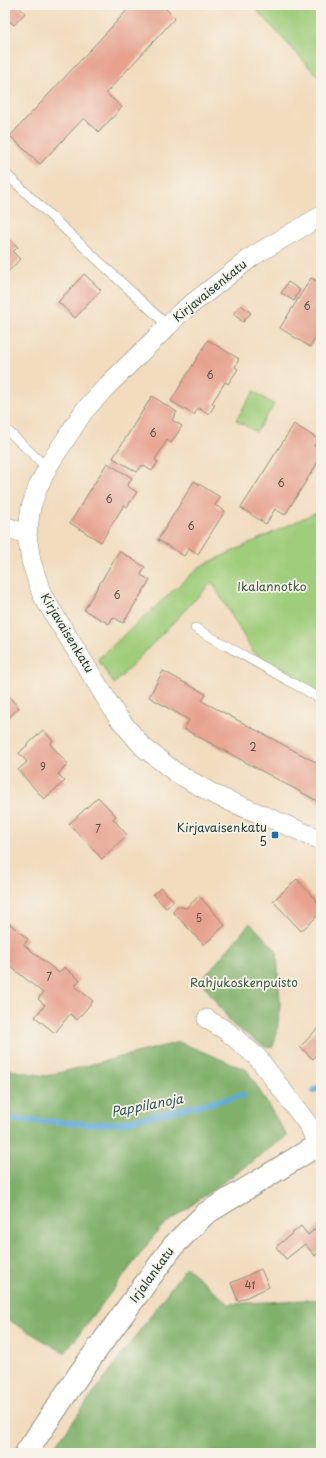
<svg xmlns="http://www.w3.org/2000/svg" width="326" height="1458" font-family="'Playpen Sans',sans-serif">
  <rect width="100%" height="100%" fill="#f7f3e8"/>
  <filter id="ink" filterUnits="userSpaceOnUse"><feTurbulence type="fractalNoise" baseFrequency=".025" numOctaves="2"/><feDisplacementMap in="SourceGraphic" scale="8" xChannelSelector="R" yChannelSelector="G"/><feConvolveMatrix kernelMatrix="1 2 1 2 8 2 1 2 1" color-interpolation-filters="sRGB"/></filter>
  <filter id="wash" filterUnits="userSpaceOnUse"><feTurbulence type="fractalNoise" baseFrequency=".012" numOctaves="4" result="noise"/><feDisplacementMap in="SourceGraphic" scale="16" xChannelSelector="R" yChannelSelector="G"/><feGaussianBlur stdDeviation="0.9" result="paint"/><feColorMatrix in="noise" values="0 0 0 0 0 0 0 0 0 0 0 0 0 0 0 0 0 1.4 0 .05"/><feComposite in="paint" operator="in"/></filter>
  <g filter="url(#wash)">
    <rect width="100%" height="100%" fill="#f2dcbe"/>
    <path fill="#a0cd7b" stroke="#608558" d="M 252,5 L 321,5 L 321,80 Z
      M 254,391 L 274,405 L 256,432 L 236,420 Z
      M 321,510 L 321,694 L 253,652 L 212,582 L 114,684 L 98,659 L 199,567 Z"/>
    <path fill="#80b06b" stroke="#507650" d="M 250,923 L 277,951 L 280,1004 L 277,1032 L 273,1047 L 265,1047 L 233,1025 L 201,981 Z
      M 179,1042 L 247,1070 L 287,1136 L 160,1228 L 65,1353 L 5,1318 L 5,1069 L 46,1076 Z
      M 186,1267 L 229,1304 L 321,1299 L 321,1453 L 50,1453 Z"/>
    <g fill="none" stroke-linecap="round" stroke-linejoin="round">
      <path stroke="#60aad8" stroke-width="6" d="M 314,1091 L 321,1085
        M 5,1119 L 90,1124 L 121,1123 L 244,1095"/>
    </g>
    <g id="blocks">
      <path fill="#e7a28f" d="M 5,5 L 17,5 L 25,13 L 14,25 L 5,17 Z
        M 132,5 L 162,5 L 175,18 L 106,93 L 122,107 L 99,132 L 84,118 L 40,164 L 10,136 Z
        M 5,235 L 18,247 L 13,252 L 20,259 L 5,275 Z
        M 84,274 L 101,290 L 75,318 L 58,302 Z
        M 311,278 L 321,283 L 321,329 L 310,347 L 280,328 Z
        M 288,282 L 300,290 L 294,301 L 281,293 Z
        M 241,305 L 251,313 L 243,322 L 233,314 Z
        M 208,340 L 239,359 L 235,367 L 238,369 L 228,384 L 225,382 L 212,403 L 215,405 L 209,414 L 198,408 L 194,415 L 171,401 Z
        M 152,396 L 177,412 L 172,420 L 182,426 L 171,443 L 167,440 L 155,460 L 158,462 L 152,471 L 142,465 L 137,472 L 113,458 Z
        M 294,424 L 318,439 L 314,446 L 321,451 L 321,457 L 285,515 L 275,509 L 266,524 L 241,508 Z
        M 107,463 L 132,478 L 127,486 L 137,492 L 127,507 L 124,505 L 101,542 L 70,523 Z
        M 194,481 L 220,497 L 215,505 L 225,511 L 198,554 L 189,548 L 184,556 L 158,540 Z
        M 119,551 L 145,567 L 141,575 L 150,580 L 123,623 L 113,617 L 109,624 L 84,610 Z
        M 163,671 L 206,694 L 202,701 L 321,765 L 321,803 L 184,729 L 189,720 L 149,697 Z
        M 5,692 L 19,708 L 5,721 Z
        M 43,730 L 53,741 L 50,744 L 68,764 L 58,774 L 65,781 L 44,799 L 18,770 L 27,762 L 19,753 Z
        M 98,797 L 116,816 L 113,819 L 127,835 L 102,859 L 69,824 Z
        M 297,879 L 321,906 L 321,913 L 301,931 L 273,901 Z
        M 161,888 L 174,901 L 166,908 L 153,894 Z
        M 199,896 L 225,925 L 204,945 L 173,912 L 177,906 L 186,908 Z
        M 5,920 L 28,939 L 24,945 L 59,973 L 64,967 L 80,980 L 75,986 L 93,1001 L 77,1020 L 70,1014 L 55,1033 L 35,1017 L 45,1005 L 38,999 L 43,993 L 5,962 Z
        M 321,1025 L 321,1051 L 313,1059 L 300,1047 Z
        M 321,1224 L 321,1250 L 315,1256 L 305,1244 L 286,1259 L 276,1247 L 301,1226 L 308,1235 Z
        M 261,1269 L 269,1287 L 238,1301 L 231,1283 Z"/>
    </g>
  </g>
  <g filter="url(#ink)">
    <use href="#blocks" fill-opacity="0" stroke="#888c79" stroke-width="1"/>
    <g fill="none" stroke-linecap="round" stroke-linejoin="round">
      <defs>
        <path id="service" d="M 5,173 L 168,326
          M 5,428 L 47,468
          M 195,628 L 321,699"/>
        <path id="minor" d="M 321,216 L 253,256 L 180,313 L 168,326 L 107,386 L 84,411 L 50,463 L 38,487 L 31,507 L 27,535 L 31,561 L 42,595 L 117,716 L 143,747 L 175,772 L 215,795 L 321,840
          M 5,526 L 27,535
          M 207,1019 L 228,1032 L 258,1058 L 310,1127 L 317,1146 L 321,1153"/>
        <path id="tertiary" d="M 26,1453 L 82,1370 L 173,1246 L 205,1214 L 321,1143"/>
      </defs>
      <use href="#service" stroke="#888c79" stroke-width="10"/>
      <use href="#minor" stroke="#888c79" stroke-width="20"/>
      <use href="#tertiary" stroke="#888c79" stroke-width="24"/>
      <use href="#service" stroke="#fff" stroke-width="9"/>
      <use href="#minor" stroke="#fff" stroke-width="19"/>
      <use href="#tertiary" stroke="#fff" stroke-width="22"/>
    </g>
  </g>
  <rect fill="#1f6fb2" stroke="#f7f3e8" stroke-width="1.5" x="271" y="831" width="8" height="8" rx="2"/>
  <g text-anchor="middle" stroke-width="3.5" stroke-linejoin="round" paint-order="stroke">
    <g font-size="10" fill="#51564b">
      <text x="307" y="310">6</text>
      <text x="210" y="379">6</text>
      <text x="153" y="437">6</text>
      <text x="281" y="487">6</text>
      <text x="109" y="503">6</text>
      <text x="191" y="530">6</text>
      <text x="117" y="599">6</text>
      <text x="253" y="751">2</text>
      <text x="43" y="771">9</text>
      <text x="98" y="833">7</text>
      <text x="199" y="922">5</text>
      <text x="49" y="981">7</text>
      <text x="250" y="1289">41</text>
    </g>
    <g font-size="12" fill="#1f3d34" stroke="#f7f3e8">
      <text transform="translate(210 291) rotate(-39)" y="4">Kirjavaisenkatu</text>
      <text transform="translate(67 633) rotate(59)" y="4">Kirjavaisenkatu</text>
      <text transform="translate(152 1275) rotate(-54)" y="4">Irjalankatu</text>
    </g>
    <g font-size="12" fill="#395a42" stroke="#f7f3e8">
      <text x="272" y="591">Ikalannotko</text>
      <text x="244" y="987">Rahjukoskenpuisto</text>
    </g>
    <g font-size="12" fill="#1f3d34" stroke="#f7f3e8" text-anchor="end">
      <text x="267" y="832">Kirjavaisenkatu<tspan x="267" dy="14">5</tspan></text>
    </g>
    <g font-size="13" font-style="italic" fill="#2f585d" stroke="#f7f3e8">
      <text transform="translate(147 1105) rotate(-11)" y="5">Pappilanoja</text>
    </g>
  </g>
  <rect width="326" height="1458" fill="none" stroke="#f7f3e8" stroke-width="20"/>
</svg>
